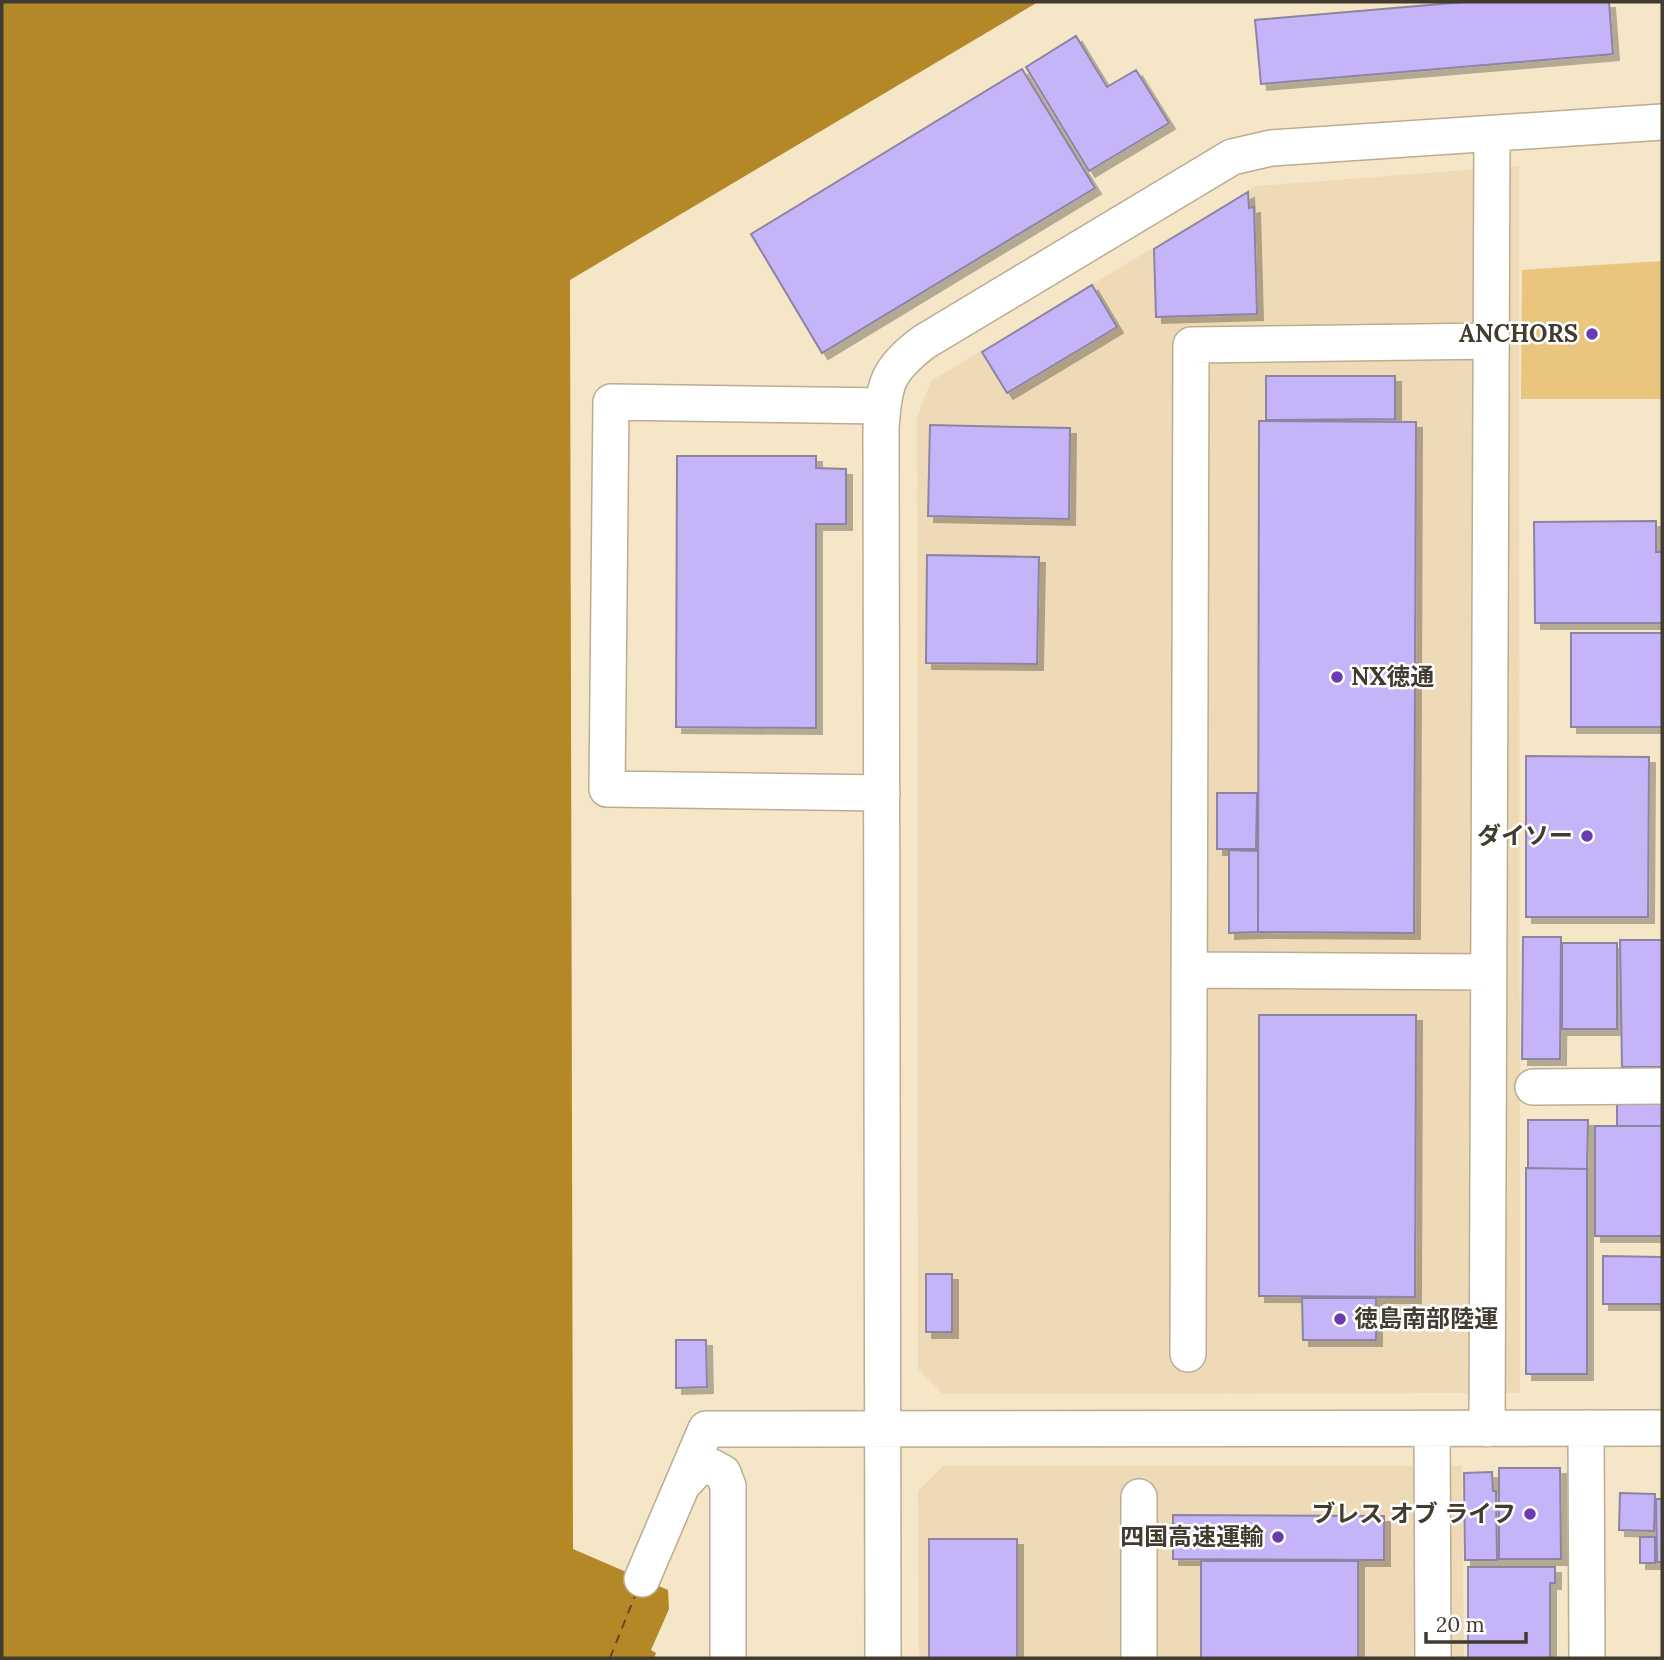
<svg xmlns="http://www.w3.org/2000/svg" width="1664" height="1660" font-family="Lora,'Noto Sans JP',serif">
  <defs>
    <filter id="shadow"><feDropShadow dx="6" dy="6" stdDeviation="0" flood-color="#0004"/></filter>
  </defs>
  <rect width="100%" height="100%" fill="#f6e6c8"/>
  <path fill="#eedab6" d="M 1519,166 L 1520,1393 L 943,1394 L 918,1369 L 917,417 L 931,381 L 1256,186 Z
    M 943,1466 L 1462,1466 L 1464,1658 L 919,1658 L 918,1491 Z"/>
  <path fill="#eac57e" d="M 1662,261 L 1662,399 L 1521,399 L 1522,270 Z"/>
  <path fill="#b48826" d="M 2,2 L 1038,2 L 570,280 L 573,1549 L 668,1590 L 669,1609 L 651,1650 L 656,1653 L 654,1658 L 2,1658 Z"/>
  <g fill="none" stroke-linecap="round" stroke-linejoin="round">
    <path stroke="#5d4a24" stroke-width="2" stroke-dasharray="9 7" stroke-linecap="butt" d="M 610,1658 L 635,1596"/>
  </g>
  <path fill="#c6b4f9" stroke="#8b85a1" stroke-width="2" filter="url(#shadow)" d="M 1464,2 L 1609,2 L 1613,54 L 1261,84 L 1255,20 Z
    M 1076,36 L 1107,87 L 1136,70 L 1169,123 L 1089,171 L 1026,67 Z
    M 1022,69 L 1095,188 L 822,353 L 751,234 Z
    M 1248,192 L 1249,208 L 1254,207 L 1257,314 L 1156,317 L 1154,249 Z
    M 1092,285 L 1117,327 L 1007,393 L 982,352 Z
    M 1266,376 L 1395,376 L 1395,419 L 1266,420 Z
    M 1259,421 L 1416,422 L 1414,933 L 1258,932 Z
    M 930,425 L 1070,428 L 1069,519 L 928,516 Z
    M 677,456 L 816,456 L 816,468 L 846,469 L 846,524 L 816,524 L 816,728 L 676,727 Z
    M 1656,521 L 1656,552 L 1662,552 L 1662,623 L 1535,623 L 1534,522 Z
    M 927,555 L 1039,557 L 1037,664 L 926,663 Z
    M 1571,633 L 1662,633 L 1662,727 L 1571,727 Z
    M 1526,756 L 1649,757 L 1648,917 L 1526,917 Z
    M 1217,793 L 1257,793 L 1256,849 L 1217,849 Z
    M 1229,850 L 1258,851 L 1258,932 L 1229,933 Z
    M 1523,937 L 1561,937 L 1560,1059 L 1522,1059 Z
    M 1620,940 L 1662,940 L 1662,1067 L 1622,1067 Z
    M 1562,943 L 1617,943 L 1617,1029 L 1562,1029 Z
    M 1259,1015 L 1416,1015 L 1415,1297 L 1259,1296 Z
    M 1617,1104 L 1662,1104 L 1662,1126 L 1617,1126 Z
    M 1528,1120 L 1588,1120 L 1587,1169 L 1528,1168 Z
    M 1595,1126 L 1662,1126 L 1662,1236 L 1595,1236 Z
    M 1526,1168 L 1587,1169 L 1587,1374 L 1526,1374 Z
    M 1603,1256 L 1662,1257 L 1662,1304 L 1603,1304 Z
    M 926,1274 L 952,1274 L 952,1332 L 926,1332 Z
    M 1302,1298 L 1376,1298 L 1376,1340 L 1303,1340 Z
    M 676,1340 L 706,1340 L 707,1387 L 676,1388 Z
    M 1499,1468 L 1560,1468 L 1561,1559 L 1499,1559 Z
    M 1492,1472 L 1493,1491 L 1496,1491 L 1497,1560 L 1465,1560 L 1464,1473 Z
    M 1620,1493 L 1655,1494 L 1654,1531 L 1619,1530 Z
    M 1656,1499 L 1662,1499 L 1662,1562 L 1657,1562 Z
    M 1173,1515 L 1384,1516 L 1384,1560 L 1173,1559 Z
    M 1640,1537 L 1655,1537 L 1655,1563 L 1640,1563 Z
    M 929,1539 L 1017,1539 L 1017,1658 L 929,1658 Z
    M 1201,1561 L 1358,1561 L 1358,1658 L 1201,1658 Z
    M 1468,1567 L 1555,1567 L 1555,1583 L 1550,1583 L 1550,1658 L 1468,1658 Z"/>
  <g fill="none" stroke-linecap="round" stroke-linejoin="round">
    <defs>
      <path id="minor" d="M 882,793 L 607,789 L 611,402 L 883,406
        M 1189,970 L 1489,972
        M 1533,1087 L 1662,1086
        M 1188,1354 L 1191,345 L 1491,341
        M 1586,1428 L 1587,1658
        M 1432,1429 L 1433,1658
        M 1487,1429 L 1492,134
        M 684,1483 L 697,1469 L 710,1466 L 723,1473 L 728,1486 L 728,1658
        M 1139,1497 L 1139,1658
        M 642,1579 L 706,1429 L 1662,1428
        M 883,1658 L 881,428 C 884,383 887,370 924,342 L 1232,157 L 1271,148 L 1662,122"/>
    </defs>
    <use href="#minor" stroke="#bcac90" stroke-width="38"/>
    <use href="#minor" stroke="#fff" stroke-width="35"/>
  </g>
  <g fill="#693cb4" stroke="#fff" stroke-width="2.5">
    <circle cx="1592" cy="334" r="7"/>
    <circle cx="1337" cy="677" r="7"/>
    <circle cx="1587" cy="836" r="7"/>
    <circle cx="1340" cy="1319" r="7"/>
    <circle cx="1530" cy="1514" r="7"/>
    <circle cx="1278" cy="1537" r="7"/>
  </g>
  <g text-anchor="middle" stroke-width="5" stroke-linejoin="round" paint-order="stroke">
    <g font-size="24" font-weight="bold" fill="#423b30" stroke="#fff" text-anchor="end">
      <text x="1578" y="342">ANCHORS</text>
      <text x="1351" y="685" text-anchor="start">NX徳通</text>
      <text x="1573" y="844">ダイソー</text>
      <text x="1354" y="1327" text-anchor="start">徳島南部陸運</text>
      <text x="1516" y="1522">ブレス オブ ライフ</text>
      <text x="1264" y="1545">四国高速運輸</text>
    </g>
  </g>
  <rect width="1664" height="1660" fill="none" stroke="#423b30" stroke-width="7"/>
  <path d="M1426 1632v10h100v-10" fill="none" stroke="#423b30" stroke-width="3.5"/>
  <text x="1436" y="1632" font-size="21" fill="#423b30" stroke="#ffffff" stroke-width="5" paint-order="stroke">20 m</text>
</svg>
